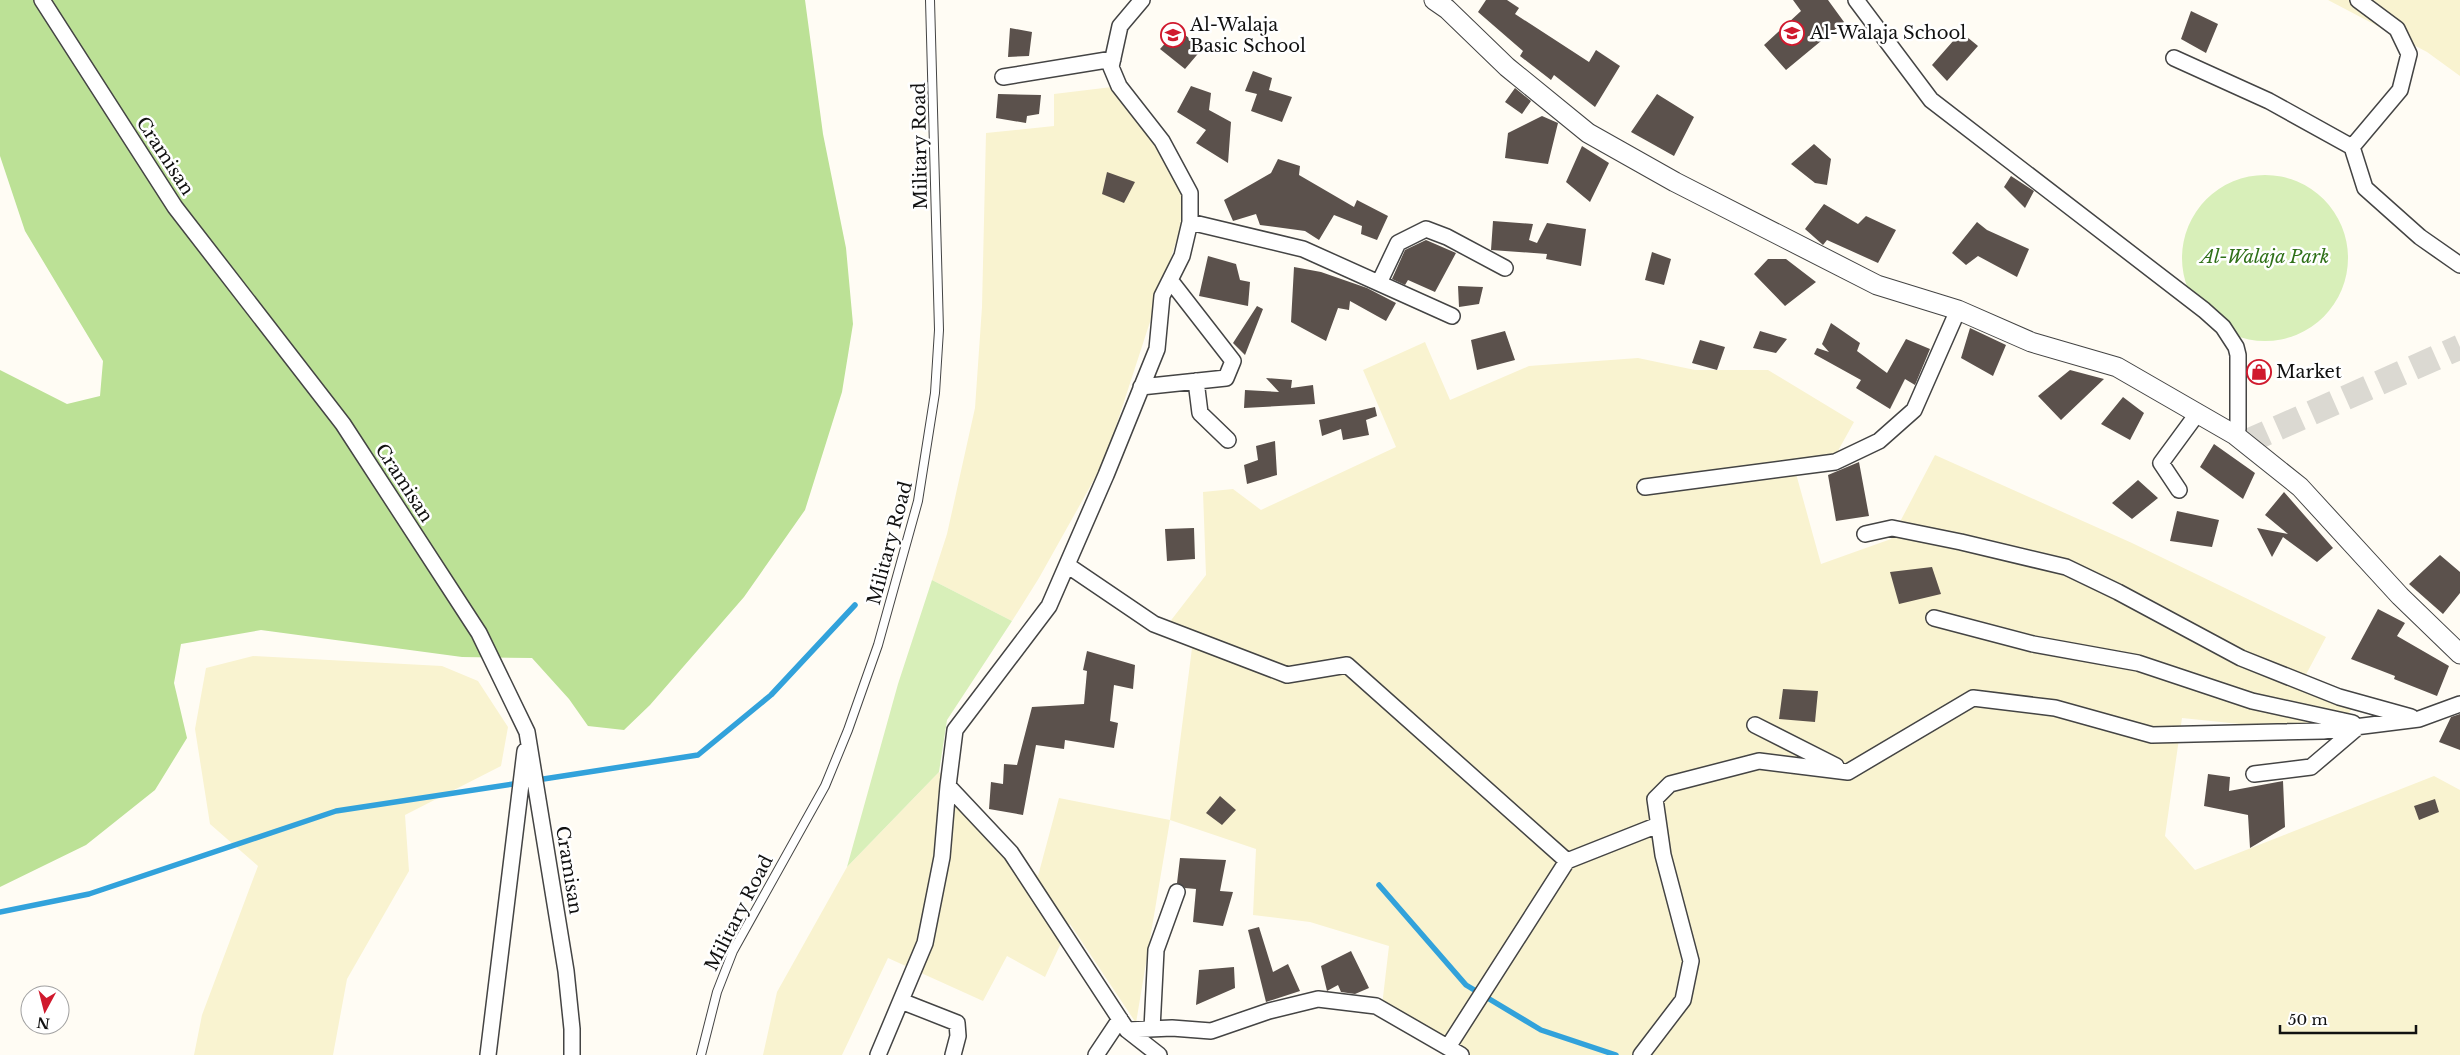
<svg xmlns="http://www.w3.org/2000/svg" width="2460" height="1055" font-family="'Libre Baskerville',serif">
  <rect width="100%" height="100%" fill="#fffcf4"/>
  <path fill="#f9f3d0" d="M 2328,0 L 2460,0 L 2460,76 L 2427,52 Z
    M 1112,87 L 1169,147 L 1191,196 L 1105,460 L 1039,578 L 1012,621 L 932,580 L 947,534 L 975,408 L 982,307 L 986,133 L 1054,126 L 1054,94 Z
    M 1425,342 L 1450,400 L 1529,366 L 1638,358 L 1695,370 L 1768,370 L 1854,422 L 1834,458 L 1795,470 L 1821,564 L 1891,539 L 1935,455 L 2132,543 L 2326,637 L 2302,682 L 2356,702 L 2336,734 L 2182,718 L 2165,836 L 2195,870 L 2434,776 L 2460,790 L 2460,1055 L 1456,1055 L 1429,1045 L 1381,1014 L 1389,946 L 1310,922 L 1253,915 L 1256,849 L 1170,820 L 1136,1023 L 1070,924 L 1045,977 L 1007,956 L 983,1001 L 888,958 L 842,1055 L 763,1055 L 777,992 L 847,867 L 939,772 L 1038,876 L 1059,798 L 1170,820 L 1192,648 L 1162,632 L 1206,575 L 1203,492 L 1233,489 L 1261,510 L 1396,447 L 1363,370 Z
    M 253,656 L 442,666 L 478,681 L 508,727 L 501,766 L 405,815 L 409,871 L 347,979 L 333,1055 L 194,1055 L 202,1015 L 258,866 L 210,824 L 195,729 L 206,668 Z"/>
  <path fill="#d8efb9" d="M2182 258a83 83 0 1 1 166 0a83 83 0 1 1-166 0Z
    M 932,580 L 1012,621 L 947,720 L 939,772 L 847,867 L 898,684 Z"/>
  <path fill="#bce196" d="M 0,0 L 805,0 L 823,134 L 846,248 L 853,324 L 842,392 L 805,510 L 744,597 L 650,705 L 624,730 L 588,726 L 569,699 L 532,658 L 462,657 L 261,630 L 181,644 L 174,683 L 187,738 L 155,790 L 86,845 L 0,887 L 0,370 L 67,404 L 100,396 L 103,361 L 25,231 L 0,156 Z"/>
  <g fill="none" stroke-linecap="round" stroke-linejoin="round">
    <path stroke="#32a2db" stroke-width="5.5" d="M 537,780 L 698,755 L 771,695 L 855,605
      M 1379,885 L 1466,985 L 1541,1030 L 1616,1055
      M 0,912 L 89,894 L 336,811 L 520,783"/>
  </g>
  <path fill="#5b514c" d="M 1486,0 L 1507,0 L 1519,8 L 1515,14 L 1589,62 L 1596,50 L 1620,66 L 1595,107 L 1554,75 L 1551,80 L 1520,56 L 1523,51 L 1478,12 Z
    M 1793,0 L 1828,0 L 1844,22 L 1786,70 L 1764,45 L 1801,11 Z
    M 2191,11 L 2218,24 L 2206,53 L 2181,39 Z
    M 1010,28 L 1032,32 L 1029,56 L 1008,57 Z
    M 1178,29 L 1202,49 L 1185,69 L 1160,49 Z
    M 1961,32 L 1978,46 L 1947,81 L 1932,65 Z
    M 1253,71 L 1272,78 L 1269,90 L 1292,97 L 1282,122 L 1251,111 L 1257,94 L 1245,91 Z
    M 1191,86 L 1211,93 L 1209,110 L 1231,122 L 1228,163 L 1196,143 L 1206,130 L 1177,112 Z
    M 1515,88 L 1531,101 L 1522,114 L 1505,102 Z
    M 998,94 L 1041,95 L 1039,114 L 1027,116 L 1026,123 L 996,118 Z
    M 1657,94 L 1694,117 L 1674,156 L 1631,132 Z
    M 1542,116 L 1558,123 L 1548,164 L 1505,158 L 1508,133 Z
    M 1814,144 L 1831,159 L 1827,185 L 1815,183 L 1791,164 Z
    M 1582,146 L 1609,163 L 1590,202 L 1566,182 Z
    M 1278,159 L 1300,166 L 1299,175 L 1354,207 L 1357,200 L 1388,216 L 1377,240 L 1361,234 L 1362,226 L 1334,215 L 1319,240 L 1305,231 L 1260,225 L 1256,214 L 1233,221 L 1224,200 L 1271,173 Z
    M 1107,172 L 1135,182 L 1124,203 L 1102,194 Z
    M 2011,176 L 2034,191 L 2025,208 L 2004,187 Z
    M 1824,204 L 1858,224 L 1866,216 L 1896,230 L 1878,263 L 1827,240 L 1823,245 L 1805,229 Z
    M 1493,221 L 1533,224 L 1529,240 L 1537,243 L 1547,223 L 1586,229 L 1581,266 L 1546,259 L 1547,254 L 1491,250 Z
    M 1977,222 L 1987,230 L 2029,249 L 2017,277 L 1978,256 L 1966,265 L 1952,253 Z
    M 1426,240 L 1456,253 L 1435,292 L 1408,280 L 1405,285 L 1392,279 L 1405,250 Z
    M 1652,252 L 1671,259 L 1664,285 L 1645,280 Z
    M 1208,256 L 1236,264 L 1240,280 L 1250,282 L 1248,306 L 1199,296 Z
    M 1768,259 L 1786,259 L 1816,282 L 1785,306 L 1754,274 Z
    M 1294,267 L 1321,272 L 1367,288 L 1396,303 L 1386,321 L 1350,301 L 1349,310 L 1338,308 L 1326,341 L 1291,322 Z
    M 1458,286 L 1483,287 L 1479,304 L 1459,307 Z
    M 1257,306 L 1263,309 L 1245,355 L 1233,343 Z
    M 1831,323 L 1860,343 L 1857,351 L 1887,373 L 1906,339 L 1930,349 L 1915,385 L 1905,379 L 1890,409 L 1856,388 L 1861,380 L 1814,354 L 1817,348 L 1829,352 L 1822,344 Z
    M 1970,328 L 2006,345 L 1993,376 L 1961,358 Z
    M 1505,331 L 1515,360 L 1477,370 L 1471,340 Z
    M 1760,331 L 1787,339 L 1776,353 L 1753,348 Z
    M 1700,340 L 1725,347 L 1717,370 L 1692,363 Z
    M 2070,370 L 2104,379 L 2061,420 L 2038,396 Z
    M 1266,378 L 1292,380 L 1291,388 L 1313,385 L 1315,404 L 1244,408 L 1245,390 L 1279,392 Z
    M 2123,397 L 2144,413 L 2130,440 L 2101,424 Z
    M 1375,407 L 1377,416 L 1366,420 L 1369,435 L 1343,440 L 1341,429 L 1322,436 L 1319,420 Z
    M 1275,441 L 1277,475 L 1247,484 L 1244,465 L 1258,460 L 1256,446 Z
    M 2214,444 L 2255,473 L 2243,499 L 2200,467 Z
    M 1859,462 L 1869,516 L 1836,521 L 1828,475 Z
    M 2138,480 L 2158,498 L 2132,519 L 2112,503 Z
    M 2284,492 L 2333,548 L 2317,562 L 2283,537 L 2272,557 L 2257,528 L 2288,534 L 2265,515 Z
    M 2177,511 L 2219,520 L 2212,547 L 2170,541 Z
    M 1194,528 L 1195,559 L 1167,561 L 1165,529 Z
    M 2440,555 L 2460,572 L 2460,593 L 2443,614 L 2409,584 Z
    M 1932,567 L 1941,594 L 1899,604 L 1890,572 Z
    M 2378,609 L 2405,623 L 2397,636 L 2449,666 L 2437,696 L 2394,679 L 2395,676 L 2351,659 Z
    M 1087,651 L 1135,665 L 1133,689 L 1114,685 L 1110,721 L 1118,723 L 1114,748 L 1065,740 L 1064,749 L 1036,745 L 1023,815 L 989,809 L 991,782 L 1003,784 L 1004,764 L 1017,765 L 1032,707 L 1084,704 L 1087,671 L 1083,670 Z
    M 1783,689 L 1818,691 L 1815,722 L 1779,719 Z
    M 2460,714 L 2460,750 L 2439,742 L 2451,717 Z
    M 2208,774 L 2230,777 L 2229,791 L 2283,781 L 2285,827 L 2250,848 L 2248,815 L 2204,806 Z
    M 1220,796 L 1236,810 L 1222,825 L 1206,813 Z
    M 2435,799 L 2439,812 L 2419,820 L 2414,806 Z
    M 1180,858 L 1226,860 L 1220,891 L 1233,892 L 1223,926 L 1193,922 L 1196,889 L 1185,888 L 1177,883 Z
    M 1259,927 L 1273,972 L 1288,964 L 1300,991 L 1266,1002 L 1248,930 Z
    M 1351,951 L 1369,988 L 1355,994 L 1341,992 L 1338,985 L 1327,991 L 1321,966 Z
    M 1234,967 L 1235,988 L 1196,1005 L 1199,970 Z"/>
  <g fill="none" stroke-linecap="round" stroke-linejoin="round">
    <path stroke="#dbd9d2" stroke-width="25" stroke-dasharray="25 12" stroke-linecap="butt" d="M 2244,443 L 2460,347"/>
    <defs>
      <path id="service" d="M 701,1055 L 717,992 L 733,951 L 825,786 L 848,730 L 878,645 L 918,501 L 935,393 L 939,330 L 930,0"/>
      <path id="minor" d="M 42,0 L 175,207 L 343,424 L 479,633 L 527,732 L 566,971 L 572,1029 L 572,1055
        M 1142,0 L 1120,26 L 1111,67 L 1119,86 L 1162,141 L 1190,193 L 1190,222 L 1182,256 L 1162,296 L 1157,349 L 1106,475 L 1049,606 L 955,730 L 948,786 L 1011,853 L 1127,1030 L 1159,1055
        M 1856,0 L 1931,100 L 2204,310 L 2223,327 L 2236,347 L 2238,355 L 2238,429 L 2235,435
        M 2174,58 L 2269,101 L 2352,147 L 2365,188 L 2420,237 L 2460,265
        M 1003,77 L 1113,59
        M 2352,147 L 2400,90 L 2409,54 L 2397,29 L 2358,0
        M 1190,222 L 1303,249 L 1452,316
        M 1379,283 L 1398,243 L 1426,229 L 1447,237 L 1505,268
        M 1196,381 L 1200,413 L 1228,440
        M 1141,387 L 1226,378 L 1233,361 L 1170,280
        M 1645,487 L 1835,462 L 1879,441 L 1914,410 L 1958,310
        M 2179,490 L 2161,463 L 2197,414
        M 1865,534 L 1892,528 L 1961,542 L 2066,567 L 2118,592 L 2241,658 L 2339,697 L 2411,717
        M 1067,565 L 1154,624 L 1287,675 L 1347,665 L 1567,861
        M 1934,618 L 2033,644 L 2138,663 L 2252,701 L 2353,723
        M 1755,725 L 1836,766
        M 2254,774 L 2311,767 L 2358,727
        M 901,1001 L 957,1023 L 958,1036 L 953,1055
        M 1152,1029 L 1156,950 L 1177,892
        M 1127,1030 L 1172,1028 L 1211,1031 L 1269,1011 L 1318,999 L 1376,1006 L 1461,1055
        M 1448,1047 L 1567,861 L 1658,825
        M 488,1055 L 525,751
        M 878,1055 L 925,943 L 942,857 L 948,786
        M 1096,1055 L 1120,1019
        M 1641,1055 L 1683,1000 L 1691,961 L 1663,855 L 1655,799 L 1670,784 L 1759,761 L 1848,772 L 1973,698 L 2055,708 L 2152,735 L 2323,731 L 2419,719 L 2460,704"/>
      <path id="tertiary" d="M 1434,0 L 1447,9 L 1507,67 L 1588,133 L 1675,182 L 1877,285 L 1958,310 L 2031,342 L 2117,367 L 2235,435 L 2300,487 L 2400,596 L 2460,654"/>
    </defs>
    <use href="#service" stroke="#444" stroke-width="10"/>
    <use href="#minor" stroke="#444" stroke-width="18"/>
    <use href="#tertiary" stroke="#444" stroke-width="21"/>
    <use href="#service" stroke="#fff" stroke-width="8"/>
    <use href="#minor" stroke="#fff" stroke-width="15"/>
    <use href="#tertiary" stroke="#fff" stroke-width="19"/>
  </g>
  <defs>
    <symbol id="school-ring" viewBox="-11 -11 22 22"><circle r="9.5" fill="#fff" stroke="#d0192d" stroke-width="1.5"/><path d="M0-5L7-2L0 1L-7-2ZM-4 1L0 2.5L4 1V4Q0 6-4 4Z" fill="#d0192d"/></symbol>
    <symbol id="shop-ring" viewBox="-11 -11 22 22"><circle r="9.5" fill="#fff" stroke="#d0192d" stroke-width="1.5"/><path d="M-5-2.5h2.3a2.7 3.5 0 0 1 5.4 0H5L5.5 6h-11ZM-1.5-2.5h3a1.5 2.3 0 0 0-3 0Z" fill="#d0192d"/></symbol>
  </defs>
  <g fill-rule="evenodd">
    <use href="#school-ring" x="1778" y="19" width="28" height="28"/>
    <use href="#school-ring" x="1159" y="21" width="28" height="28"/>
    <use href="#shop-ring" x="2245" y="358" width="28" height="28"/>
  </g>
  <g text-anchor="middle" stroke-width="5" stroke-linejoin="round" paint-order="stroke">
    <g font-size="18" fill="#111" stroke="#fff" text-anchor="start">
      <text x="1190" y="31">Al-Walaja<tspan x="1190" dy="21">Basic School</tspan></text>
      <text x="1810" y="39">Al-Walaja School</text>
      <text x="2276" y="378">Market</text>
    </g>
    <g font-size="18" fill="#111" stroke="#fff">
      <text transform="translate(920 146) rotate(-91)" y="6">Military Road</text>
      <text transform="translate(165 156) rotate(57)" y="6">Cramisan</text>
      <text transform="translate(404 483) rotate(57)" y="6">Cramisan</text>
      <text transform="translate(890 543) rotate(-75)" y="6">Military Road</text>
      <text transform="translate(569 870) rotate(81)" y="6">Cramisan</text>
      <text transform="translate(739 913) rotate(-63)" y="6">Military Road</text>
    </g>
    <g font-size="18" font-style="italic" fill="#307119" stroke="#fff">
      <text x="2265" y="263">Al-Walaja Park</text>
    </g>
  </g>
  <g transform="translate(45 1010) rotate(187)"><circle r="24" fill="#ffffff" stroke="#a0a0a0"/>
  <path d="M0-4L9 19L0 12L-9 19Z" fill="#d0192d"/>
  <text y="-8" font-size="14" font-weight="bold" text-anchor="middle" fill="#111111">N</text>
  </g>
  <path d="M2280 1025v8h136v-8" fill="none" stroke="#111111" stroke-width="2.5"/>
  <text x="2288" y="1025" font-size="15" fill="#111111" stroke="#ffffff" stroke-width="4" paint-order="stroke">50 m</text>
</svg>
